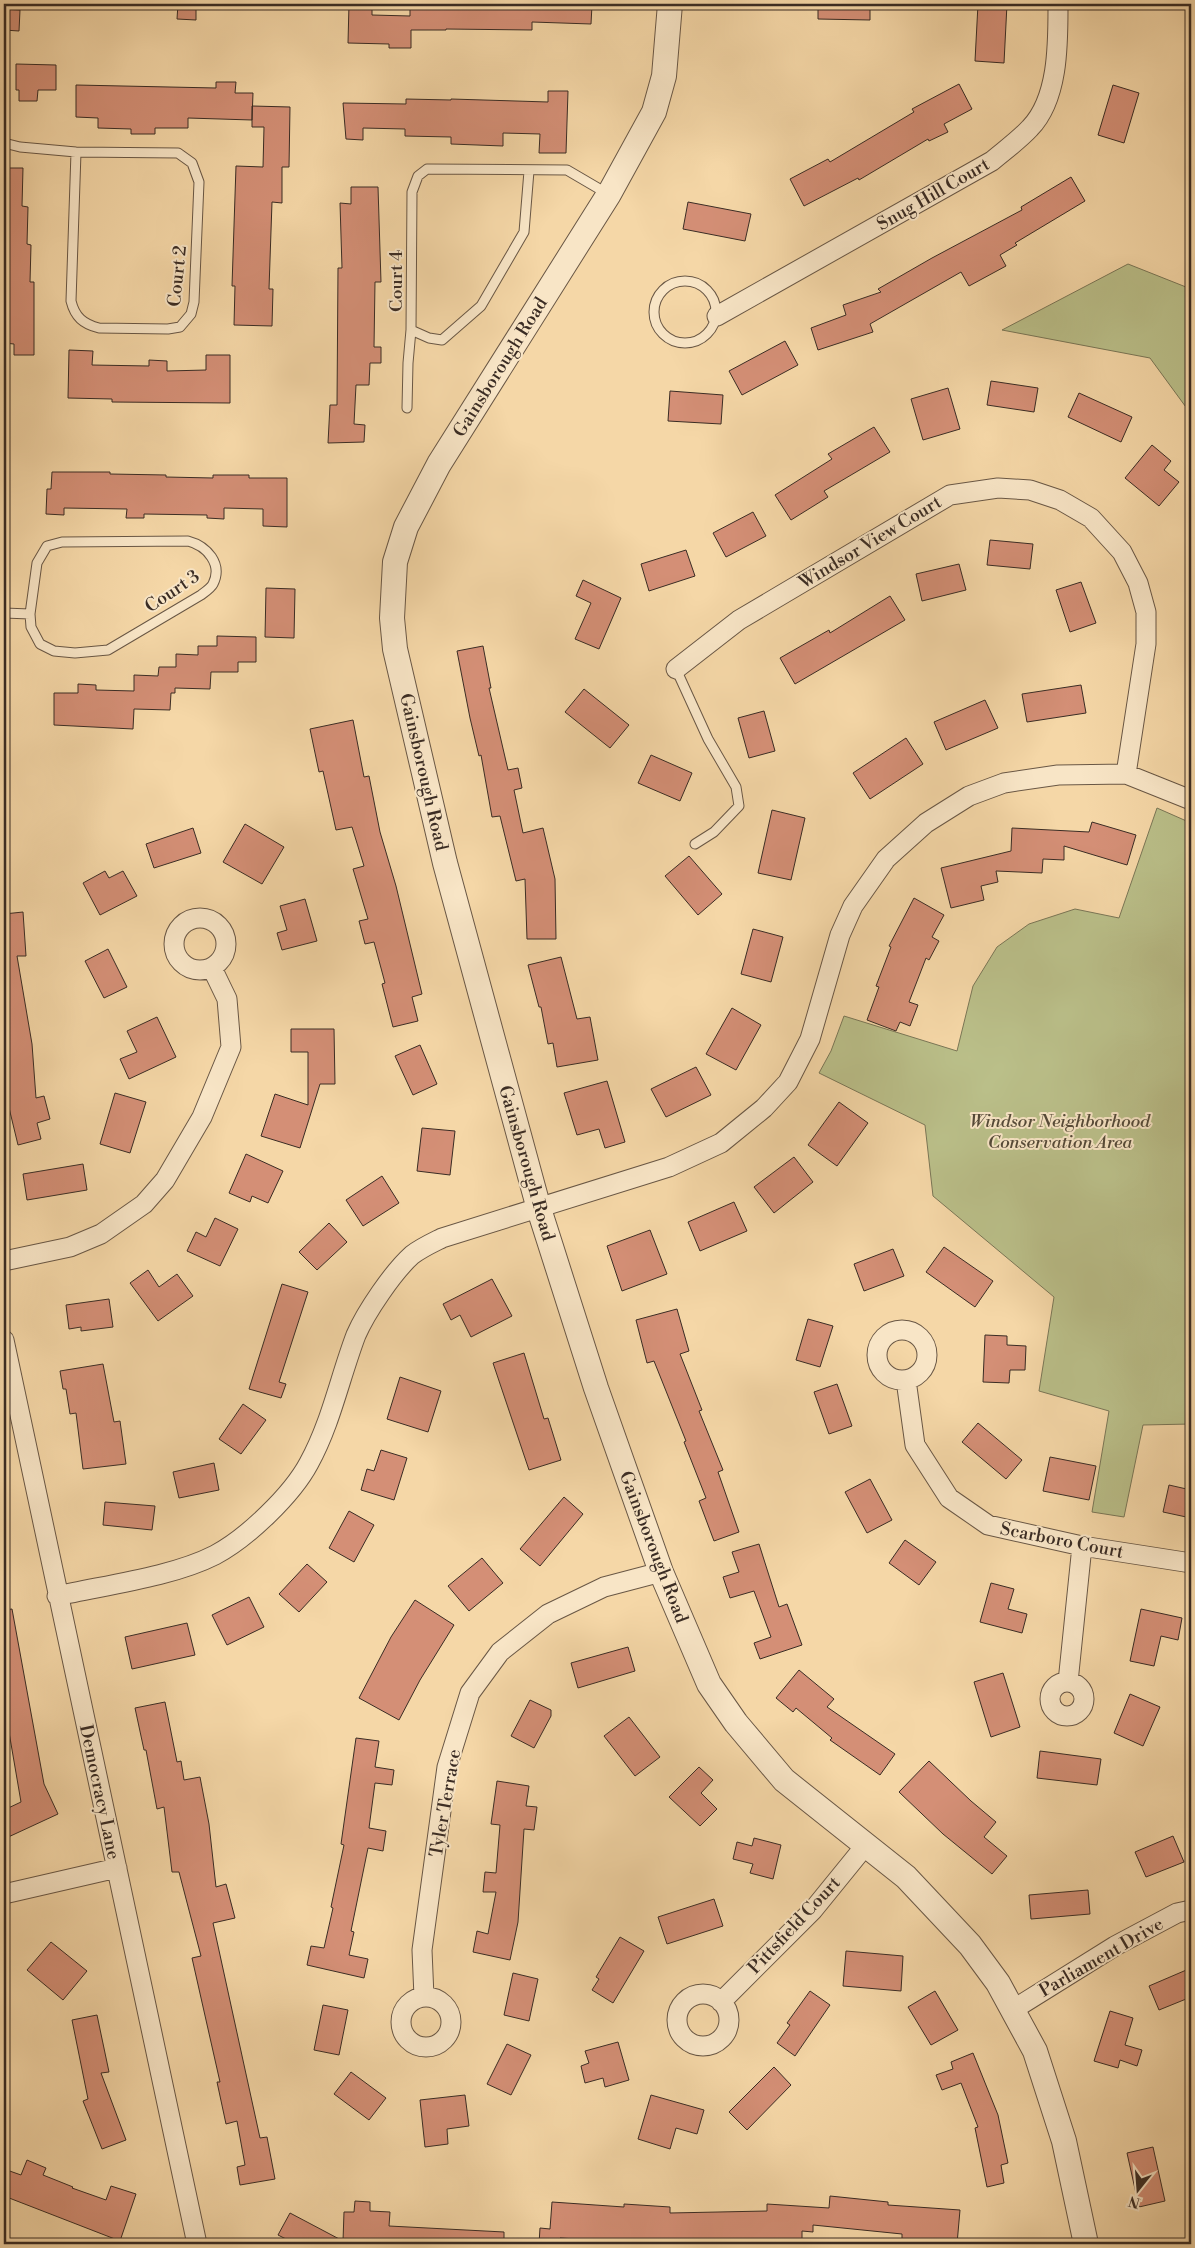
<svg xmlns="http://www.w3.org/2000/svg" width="1195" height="2248" font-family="'Libre Bodoni',serif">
  <rect width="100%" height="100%" fill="#f5d7a7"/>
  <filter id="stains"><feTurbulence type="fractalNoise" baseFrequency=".004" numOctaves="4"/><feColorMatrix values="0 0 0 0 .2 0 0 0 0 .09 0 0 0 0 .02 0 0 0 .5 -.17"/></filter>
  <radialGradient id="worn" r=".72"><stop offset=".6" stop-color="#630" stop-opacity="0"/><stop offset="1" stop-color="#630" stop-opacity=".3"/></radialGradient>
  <path fill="#babf89" stroke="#7a7656" d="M 1128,264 L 1191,289 L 1191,414 L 1150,358 L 1002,330 Z
    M 1157,808 L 1191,823 L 1191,1424 L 1143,1425 L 1124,1517 L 1092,1512 L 1109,1411 L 1039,1391 L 1054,1297 L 933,1196 L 925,1125 L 819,1073 L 831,1051 L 844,1016 L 957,1051 L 973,986 L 997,947 L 1029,924 L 1075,909 L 1119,918 Z"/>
  <path fill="#d48f76" stroke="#3a2c24" d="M 178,4 L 196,4 L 196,20 L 177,19 Z
    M 349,4 L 372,4 L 372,15 L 410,16 L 410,4 L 589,4 L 592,5 L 591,24 L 532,22 L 532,30 L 446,29 L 446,30 L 411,30 L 411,48 L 389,48 L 389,44 L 348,43 Z
    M 818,4 L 870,4 L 870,20 L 818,19 Z
    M 978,4 L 1007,4 L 1004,63 L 975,61 Z
    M 4,9 L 20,10 L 19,31 L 4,30 Z
    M 16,64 L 56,65 L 56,90 L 38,90 L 37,101 L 19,101 L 19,90 L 16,90 Z
    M 216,82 L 236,82 L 235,93 L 253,93 L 252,120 L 188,118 L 188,128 L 155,128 L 155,134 L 131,134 L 131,129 L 98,128 L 98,118 L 76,117 L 76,85 L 216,88 Z
    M 959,84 L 972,109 L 944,124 L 948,132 L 929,141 L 928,139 L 859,180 L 858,178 L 804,206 L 790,179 L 828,159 L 830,162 L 914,112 L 912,109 Z
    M 1113,85 L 1139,93 L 1124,143 L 1098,135 Z
    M 548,91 L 568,91 L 566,153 L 539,153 L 540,134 L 503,133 L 503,146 L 451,144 L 451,137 L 405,136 L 405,129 L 363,128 L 363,140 L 346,139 L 343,103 L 406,104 L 406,99 L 451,100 L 451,99 L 548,102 Z
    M 252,106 L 290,107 L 289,167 L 282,167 L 282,203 L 272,202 L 269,289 L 273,289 L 272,326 L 234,325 L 235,286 L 232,286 L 236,166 L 263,167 L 264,127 L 252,127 Z
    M 4,168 L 23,168 L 22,206 L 28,207 L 27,244 L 31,245 L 30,282 L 34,282 L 34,355 L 14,355 L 14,344 L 4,343 Z
    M 1071,177 L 1085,201 L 1015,243 L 1017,245 L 1000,255 L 1006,266 L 969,286 L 961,272 L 870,324 L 873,332 L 818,350 L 811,328 L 846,315 L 843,305 L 881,292 L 878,289 L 932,258 L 1022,210 L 1021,207 Z
    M 351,187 L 378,187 L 381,282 L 375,282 L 374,347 L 381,347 L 381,363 L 370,363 L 369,385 L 356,385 L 354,424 L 365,425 L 364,442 L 328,443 L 330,405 L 337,405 L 338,268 L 342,268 L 340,203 L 351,204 Z
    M 688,202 L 751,214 L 745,241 L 683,229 Z
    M 785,341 L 798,365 L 742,395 L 729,371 Z
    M 69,350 L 93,351 L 92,365 L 149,366 L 149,360 L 167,361 L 167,371 L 206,370 L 206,355 L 230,355 L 230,403 L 112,402 L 112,399 L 68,398 Z
    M 991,381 L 1038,388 L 1034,412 L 987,405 Z
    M 948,388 L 960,429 L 923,440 L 911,399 Z
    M 670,391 L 723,395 L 721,424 L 668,421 Z
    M 1079,393 L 1132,417 L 1121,442 L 1068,417 Z
    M 874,427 L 890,452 L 824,491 L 828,497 L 791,520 L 775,495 L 832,459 L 828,454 Z
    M 1152,445 L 1171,461 L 1164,470 L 1179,482 L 1159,506 L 1125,478 Z
    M 52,472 L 110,472 L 110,474 L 166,475 L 166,477 L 213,478 L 213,475 L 249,475 L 249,478 L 287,478 L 287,527 L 263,526 L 263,509 L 224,508 L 224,519 L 207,518 L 207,515 L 144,514 L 144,518 L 126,518 L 127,509 L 64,508 L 64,515 L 46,514 L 47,489 L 51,489 Z
    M 753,512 L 766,536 L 726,557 L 713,533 Z
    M 990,540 L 1033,544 L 1030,569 L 987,565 Z
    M 686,550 L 695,576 L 649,591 L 641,564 Z
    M 959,564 L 966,590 L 922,601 L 916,574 Z
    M 583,580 L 621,598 L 599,649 L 575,639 L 591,603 L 576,596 Z
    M 1081,582 L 1096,623 L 1070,632 L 1056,590 Z
    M 266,588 L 295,589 L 294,638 L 265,637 Z
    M 890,596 L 905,620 L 795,684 L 780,658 L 829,630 L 830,633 Z
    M 217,636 L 256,637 L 256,662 L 238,662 L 238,672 L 211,672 L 210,689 L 175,688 L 175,693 L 171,693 L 170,710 L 134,709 L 133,729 L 54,725 L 54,693 L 78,693 L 78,684 L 96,685 L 96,690 L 134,691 L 134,675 L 158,676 L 159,667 L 176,667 L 176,654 L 198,655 L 198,646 L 217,646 Z
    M 483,646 L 491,688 L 489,688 L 508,770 L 518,768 L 522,788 L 514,790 L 523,833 L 543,828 L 555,879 L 556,939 L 527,939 L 525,879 L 516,881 L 500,816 L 492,817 L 481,755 L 479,756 L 470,718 L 457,651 Z
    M 1081,685 L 1086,713 L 1027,722 L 1022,694 Z
    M 584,689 L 629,725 L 610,748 L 565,712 Z
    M 985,700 L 998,728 L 946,750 L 934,722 Z
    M 764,711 L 775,751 L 749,758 L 738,718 Z
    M 353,720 L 364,777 L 369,776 L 380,832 L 396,886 L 422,994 L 412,997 L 418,1021 L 393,1027 L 382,984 L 385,983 L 374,942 L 365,944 L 359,921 L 368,919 L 353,869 L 364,866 L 352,827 L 336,830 L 323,771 L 319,772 L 310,729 Z
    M 906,738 L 923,764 L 870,799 L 853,773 Z
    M 651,755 L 692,773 L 680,801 L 638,783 Z
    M 772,810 L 805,818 L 791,880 L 758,873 Z
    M 1092,822 L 1136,835 L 1127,865 L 1064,846 L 1064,860 L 1043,859 L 1042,873 L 996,871 L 998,882 L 981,886 L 984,900 L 951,908 L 941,868 L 1011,851 L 1012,828 L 1089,832 Z
    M 245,824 L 284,847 L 262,884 L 223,862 Z
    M 193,828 L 201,853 L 154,868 L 146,844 Z
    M 689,856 L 722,894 L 698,915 L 665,876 Z
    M 105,871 L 109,878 L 123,871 L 137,896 L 100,915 L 83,883 Z
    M 914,898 L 944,915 L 932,937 L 939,941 L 929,960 L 926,958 L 909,1002 L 918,1005 L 910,1026 L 900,1022 L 896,1031 L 867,1020 L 879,987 L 876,986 L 891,947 L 889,946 Z
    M 305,899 L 317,941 L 282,950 L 277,933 L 287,930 L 280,906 Z
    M 23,912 L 26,956 L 17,956 L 32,1044 L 36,1098 L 44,1096 L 50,1119 L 37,1123 L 41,1139 L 18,1145 L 4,1087 L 4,914 Z
    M 753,929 L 783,937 L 771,982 L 741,974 Z
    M 108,949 L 127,987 L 104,998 L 85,961 Z
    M 561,957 L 577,1019 L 590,1017 L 598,1060 L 557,1067 L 553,1043 L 548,1044 L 541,1007 L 539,1007 L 528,965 Z
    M 732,1008 L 761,1025 L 736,1070 L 706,1054 Z
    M 157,1017 L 176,1057 L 129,1079 L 120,1059 L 137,1052 L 127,1031 Z
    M 291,1029 L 334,1029 L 335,1084 L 320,1084 L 300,1148 L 261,1136 L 275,1094 L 308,1105 L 308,1052 L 291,1052 Z
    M 420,1045 L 437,1084 L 413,1095 L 395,1056 Z
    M 696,1067 L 711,1095 L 666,1117 L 651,1089 Z
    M 607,1081 L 625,1142 L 605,1148 L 599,1129 L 577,1135 L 564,1093 Z
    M 115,1093 L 146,1102 L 130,1153 L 100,1144 Z
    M 839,1102 L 868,1123 L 837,1166 L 808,1145 Z
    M 422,1128 L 455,1131 L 450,1175 L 417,1171 Z
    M 246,1154 L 283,1171 L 268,1203 L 252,1196 L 250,1202 L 229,1193 Z
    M 794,1157 L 813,1182 L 774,1213 L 754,1187 Z
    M 83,1164 L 87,1190 L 27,1200 L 23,1174 Z
    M 382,1176 L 399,1203 L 363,1226 L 346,1200 Z
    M 734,1202 L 747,1231 L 700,1251 L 688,1222 Z
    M 215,1218 L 238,1229 L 220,1266 L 187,1251 L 196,1232 L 206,1237 Z
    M 329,1223 L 347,1242 L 317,1270 L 299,1252 Z
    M 650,1230 L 667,1274 L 622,1291 L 607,1246 Z
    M 944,1247 L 993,1281 L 975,1307 L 926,1272 Z
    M 893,1249 L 904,1276 L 864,1291 L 854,1264 Z
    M 148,1270 L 159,1287 L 177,1274 L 193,1296 L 158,1321 L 130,1283 Z
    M 492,1279 L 512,1316 L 471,1337 L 460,1315 L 451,1320 L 443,1304 Z
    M 282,1284 L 308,1292 L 279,1382 L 286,1384 L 281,1398 L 249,1389 Z
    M 109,1299 L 113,1327 L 81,1331 L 81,1327 L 69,1329 L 66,1305 Z
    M 677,1309 L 689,1351 L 680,1354 L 702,1410 L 699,1411 L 723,1470 L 718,1472 L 739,1532 L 714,1541 L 699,1501 L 706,1498 L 684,1442 L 686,1441 L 654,1361 L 647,1363 L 636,1320 Z
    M 808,1319 L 833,1326 L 820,1367 L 796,1360 Z
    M 985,1335 L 1007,1336 L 1007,1345 L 1026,1346 L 1025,1370 L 1010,1370 L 1009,1383 L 983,1382 Z
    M 524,1353 L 544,1419 L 548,1418 L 561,1460 L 529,1470 L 493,1363 Z
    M 103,1364 L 114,1422 L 120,1421 L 126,1464 L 83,1469 L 76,1413 L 70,1414 L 66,1389 L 63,1389 L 60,1371 Z
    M 400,1377 L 441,1391 L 428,1432 L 387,1419 Z
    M 837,1384 L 852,1426 L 829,1434 L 814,1392 Z
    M 243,1404 L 266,1420 L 241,1454 L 219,1439 Z
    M 978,1423 L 1022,1460 L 1006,1479 L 962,1442 Z
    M 381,1450 L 407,1458 L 394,1500 L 361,1490 L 367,1469 L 374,1471 Z
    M 1050,1457 L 1096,1466 L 1089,1500 L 1043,1491 Z
    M 214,1463 L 219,1490 L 179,1498 L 173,1472 Z
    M 870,1479 L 892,1520 L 867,1533 L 845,1492 Z
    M 1169,1485 L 1191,1490 L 1191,1518 L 1163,1512 Z
    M 564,1497 L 583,1514 L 540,1566 L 520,1549 Z
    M 105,1502 L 155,1506 L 152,1530 L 103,1525 Z
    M 349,1511 L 374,1525 L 354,1562 L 329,1548 Z
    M 905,1540 L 936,1562 L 919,1585 L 889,1563 Z
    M 759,1544 L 779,1607 L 787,1604 L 802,1645 L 760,1659 L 754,1643 L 771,1637 L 754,1591 L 730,1598 L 723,1577 L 739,1572 L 732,1552 Z
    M 482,1558 L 503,1583 L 469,1611 L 448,1586 Z
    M 307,1564 L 327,1582 L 299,1612 L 279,1594 Z
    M 991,1583 L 1014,1589 L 1008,1609 L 1027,1614 L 1022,1633 L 980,1622 Z
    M 249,1597 L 264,1627 L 227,1645 L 212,1615 Z
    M 415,1600 L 454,1625 L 420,1680 L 399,1720 L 359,1698 L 391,1637 Z
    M 12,1609 L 44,1784 L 58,1814 L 4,1839 L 4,1810 L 21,1802 L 4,1703 L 4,1610 Z
    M 1141,1609 L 1182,1618 L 1178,1640 L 1161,1636 L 1154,1666 L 1130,1661 Z
    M 187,1623 L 195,1655 L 132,1669 L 125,1637 Z
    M 628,1647 L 635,1671 L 578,1688 L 571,1663 Z
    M 799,1670 L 834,1699 L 827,1707 L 895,1754 L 880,1775 L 830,1740 L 832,1738 L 796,1708 L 793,1712 L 776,1698 Z
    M 1003,1673 L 1020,1727 L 991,1737 L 974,1682 Z
    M 1130,1694 L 1160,1707 L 1143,1746 L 1114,1733 Z
    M 530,1700 L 551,1710 L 551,1716 L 534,1748 L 511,1736 Z
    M 165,1702 L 177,1762 L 181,1761 L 184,1780 L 200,1777 L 209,1824 L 216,1887 L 226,1884 L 235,1918 L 213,1923 L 260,2138 L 267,2137 L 275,2179 L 240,2185 L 237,2167 L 245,2165 L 237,2121 L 226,2124 L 217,2082 L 220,2082 L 192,1958 L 201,1956 L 179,1872 L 172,1872 L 164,1807 L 157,1809 L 146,1750 L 144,1750 L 135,1708 Z
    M 629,1717 L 660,1757 L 635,1776 L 604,1736 Z
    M 356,1738 L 379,1741 L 375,1767 L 394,1770 L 392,1785 L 375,1783 L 369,1828 L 386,1831 L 383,1851 L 368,1848 L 351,1931 L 354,1932 L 349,1955 L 368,1959 L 364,1978 L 307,1965 L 311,1946 L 324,1948 L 333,1908 L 331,1907 L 344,1845 L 341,1844 Z
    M 1040,1751 L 1101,1759 L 1097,1785 L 1037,1778 Z
    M 929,1761 L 971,1801 L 996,1822 L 984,1837 L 1007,1856 L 992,1874 L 943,1834 L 899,1792 Z
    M 699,1767 L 713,1780 L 701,1793 L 717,1809 L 700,1826 L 669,1797 Z
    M 497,1781 L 529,1786 L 526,1806 L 537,1807 L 534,1830 L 524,1829 L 518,1922 L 510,1960 L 473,1952 L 477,1931 L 488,1934 L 496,1892 L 483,1892 L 485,1872 L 496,1873 L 500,1825 L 491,1824 Z
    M 1173,1836 L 1184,1862 L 1146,1877 L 1135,1852 Z
    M 754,1838 L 781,1845 L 773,1879 L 750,1873 L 753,1864 L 733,1859 L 737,1842 L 752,1846 Z
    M 1088,1890 L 1090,1914 L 1031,1919 L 1029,1895 Z
    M 714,1899 L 723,1926 L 667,1944 L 658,1917 Z
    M 620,1937 L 644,1951 L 613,2003 L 592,1990 L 599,1979 L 596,1977 Z
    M 51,1942 L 87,1971 L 63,2000 L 27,1970 Z
    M 846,1951 L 903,1956 L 901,1991 L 843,1986 Z
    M 1191,1968 L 1191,1997 L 1159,2010 L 1149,1986 Z
    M 513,1973 L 538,1979 L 529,2021 L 504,2015 Z
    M 810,1991 L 830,2005 L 795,2056 L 777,2043 L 790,2025 L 787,2023 Z
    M 935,1991 L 958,2030 L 931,2045 L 908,2007 Z
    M 323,2005 L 348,2010 L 339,2055 L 314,2050 Z
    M 1110,2011 L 1133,2018 L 1125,2045 L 1142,2050 L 1137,2066 L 1120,2060 L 1118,2068 L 1094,2061 Z
    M 97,2015 L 109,2072 L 101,2073 L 126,2140 L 102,2149 L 83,2101 L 88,2099 L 72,2020 Z
    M 618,2042 L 629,2080 L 605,2087 L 603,2078 L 585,2083 L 581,2066 L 589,2063 L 585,2051 Z
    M 507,2044 L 531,2055 L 511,2095 L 487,2084 Z
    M 973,2053 L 998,2115 L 1008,2163 L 1001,2165 L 1004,2183 L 987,2187 L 975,2128 L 978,2127 L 961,2083 L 942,2090 L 936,2075 L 953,2069 L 951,2062 Z
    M 774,2067 L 791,2085 L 747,2130 L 729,2112 Z
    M 351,2072 L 386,2098 L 369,2120 L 334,2094 Z
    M 465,2095 L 469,2126 L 447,2129 L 448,2144 L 425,2147 L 420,2100 Z
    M 651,2095 L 704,2110 L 697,2134 L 676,2128 L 670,2149 L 638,2139 Z
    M 1153,2147 L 1165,2201 L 1139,2207 L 1127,2153 Z
    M 27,2160 L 46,2168 L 43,2175 L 73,2187 L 72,2188 L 106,2200 L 111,2186 L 136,2194 L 120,2241 L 4,2196 L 4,2169 L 21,2175 Z
    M 830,2196 L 888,2202 L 888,2205 L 960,2210 L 957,2244 L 902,2242 L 902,2234 L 813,2225 L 813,2232 L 802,2231 L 802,2241 L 775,2239 L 774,2244 L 706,2244 L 706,2239 L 658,2241 L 630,2239 L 629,2244 L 610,2244 L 610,2241 L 560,2238 L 560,2244 L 539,2244 L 540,2228 L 550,2229 L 552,2202 L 624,2207 L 624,2204 L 670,2207 L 670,2213 L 767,2211 L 767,2204 L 829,2208 Z
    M 355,2201 L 370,2202 L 370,2211 L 390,2212 L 389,2226 L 504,2232 L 504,2244 L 296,2244 L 278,2235 L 290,2213 L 343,2241 L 344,2212 L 354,2212 Z"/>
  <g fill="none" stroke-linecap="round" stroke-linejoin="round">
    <defs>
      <path id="service" d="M 4,143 L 20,147 L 76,152 L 178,153 L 192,163 L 199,182 L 194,302 L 191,314 L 180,327 L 168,329 L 99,328 C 83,324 75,317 71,301 L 76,152
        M 529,171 L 524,232 L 481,306 L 442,340 L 429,338 L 411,330 L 412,192 L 418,176 L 427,169 L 567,170 L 608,194
        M654 312a31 31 0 1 1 62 0a31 31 0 1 1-62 0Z
        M 407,408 L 408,363 L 411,330
        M 188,541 C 207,546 223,564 213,584 C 211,588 205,592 201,595 L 108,650 L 75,653 L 54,651 L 40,644 L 31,627 L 30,614 L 37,563 L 47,546 L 62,542 Z
        M 4,613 L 30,614
        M 676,669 L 708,739 L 736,787 L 739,806 L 714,832 L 695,844"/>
      <path id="minor" d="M 717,316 L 992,161 C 1005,150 1019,140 1030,128 C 1059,98 1058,42 1058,4
        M 676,669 L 739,620 L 950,495 L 998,488 L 1030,490 L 1060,500 L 1091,518 L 1122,552 L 1138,583 L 1146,612 L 1146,644 L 1126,774
        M174 944a26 26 0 1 1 52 0a26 26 0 1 1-52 0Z
        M 4,1261 L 70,1247 L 101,1234 L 144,1204 L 165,1180 L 202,1117 L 231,1047 L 227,999 L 212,968
        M877 1355a25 25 0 1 1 50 0a25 25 0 1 1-50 0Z
        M 4,1340 L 197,2244
        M 906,1380 L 915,1445 L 949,1498 L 988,1525 L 1082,1546 L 1191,1563
        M 57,1596 C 106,1585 172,1577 215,1555 C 247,1538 292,1495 309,1463 C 331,1423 340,1377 356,1335 C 366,1312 393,1272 412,1255 C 421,1248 432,1243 442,1238 L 669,1167 L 721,1143 L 764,1108 L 788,1082 L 810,1039 L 840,935 L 853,906 L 886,859 L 926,823 L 969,796 L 1004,783 L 1058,775 L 1126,774 L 1191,800
        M 1068,1682 L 1082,1546
        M1050 1699a17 17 0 1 1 34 0a17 17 0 1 1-34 0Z
        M 4,1894 L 117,1868
        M677 2020a26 26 0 1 1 52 0a26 26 0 1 1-52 0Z
        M 424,1997 L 422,1950 L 447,1767 L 470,1693 L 500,1652 L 548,1614 L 604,1587 L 661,1572
        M401 2022a25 25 0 1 1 50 0a25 25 0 1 1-50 0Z
        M 721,2002 L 813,1910 L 865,1846
        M 1014,2009 L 1115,1946 L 1177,1913 L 1191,1910"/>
      <path id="tertiary" d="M 670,4 L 664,76 L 654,112 L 609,194 L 439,464 L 406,527 L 395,562 L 392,618 L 395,649 L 445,863 L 539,1209 L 596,1388 L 661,1572 L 709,1684 L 736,1723 L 784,1780 L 906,1877 L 970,1945 L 998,1983 L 1035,2051 L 1064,2141 L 1086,2244"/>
    </defs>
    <use href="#service" stroke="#695745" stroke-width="11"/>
    <use href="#minor" stroke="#695745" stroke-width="21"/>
    <use href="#tertiary" stroke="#695745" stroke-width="26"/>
    <use href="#service" stroke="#f8e5c6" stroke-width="9"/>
    <use href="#minor" stroke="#f8e5c6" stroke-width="19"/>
    <use href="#tertiary" stroke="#f8e5c6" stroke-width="24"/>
  </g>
  <g text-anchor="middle" stroke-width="4" stroke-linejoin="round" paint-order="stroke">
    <g font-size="18" fill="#3a2c24" stroke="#f8e5c6">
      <text transform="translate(933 194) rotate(-30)" y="6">Snug Hill Court</text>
      <text transform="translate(177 276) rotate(-84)" y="6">Court 2</text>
      <text transform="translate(396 281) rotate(-90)" y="6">Court 4</text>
      <text transform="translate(500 367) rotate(-58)" y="6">Gainsborough Road</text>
      <text transform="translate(870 542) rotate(-31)" y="6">Windsor View Court</text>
      <text transform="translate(172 591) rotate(-34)" y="6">Court 3</text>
      <text transform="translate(424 772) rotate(77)" y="6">Gainsborough Road</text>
      <text transform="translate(527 1163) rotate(74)" y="6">Gainsborough Road</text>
      <text transform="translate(1062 1540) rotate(11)" y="6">Scarboro Court</text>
      <text transform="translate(654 1547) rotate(69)" y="6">Gainsborough Road</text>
      <text transform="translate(100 1792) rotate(78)" y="6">Democracy Lane</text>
      <text transform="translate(445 1803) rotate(-80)" y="6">Tyler Terrace</text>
      <text transform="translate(794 1925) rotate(-47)" y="6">Pittsfield Court</text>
      <text transform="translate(1101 1957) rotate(-30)" y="6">Parliament Drive</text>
    </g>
    <g font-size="18" font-style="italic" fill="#544938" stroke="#f8e5c6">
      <text x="1060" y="1127">Windsor Neighborhood<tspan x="1060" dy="21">Conservation Area</tspan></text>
    </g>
  </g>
  <rect width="1195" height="2248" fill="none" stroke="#f5d7a7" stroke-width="20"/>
  <rect x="5" y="5" width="1185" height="2238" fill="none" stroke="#3a2c24" stroke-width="2.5"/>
  <rect x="10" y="10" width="1175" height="2228" fill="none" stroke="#3a2c24"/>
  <g transform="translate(1138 2190) rotate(197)" stroke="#f8e5c6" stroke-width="4" paint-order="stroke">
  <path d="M0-4L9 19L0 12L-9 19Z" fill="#3a2c24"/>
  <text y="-8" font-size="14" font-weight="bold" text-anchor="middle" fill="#3a2c24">N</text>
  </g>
  <rect width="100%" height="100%" filter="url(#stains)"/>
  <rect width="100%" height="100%" fill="url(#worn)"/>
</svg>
